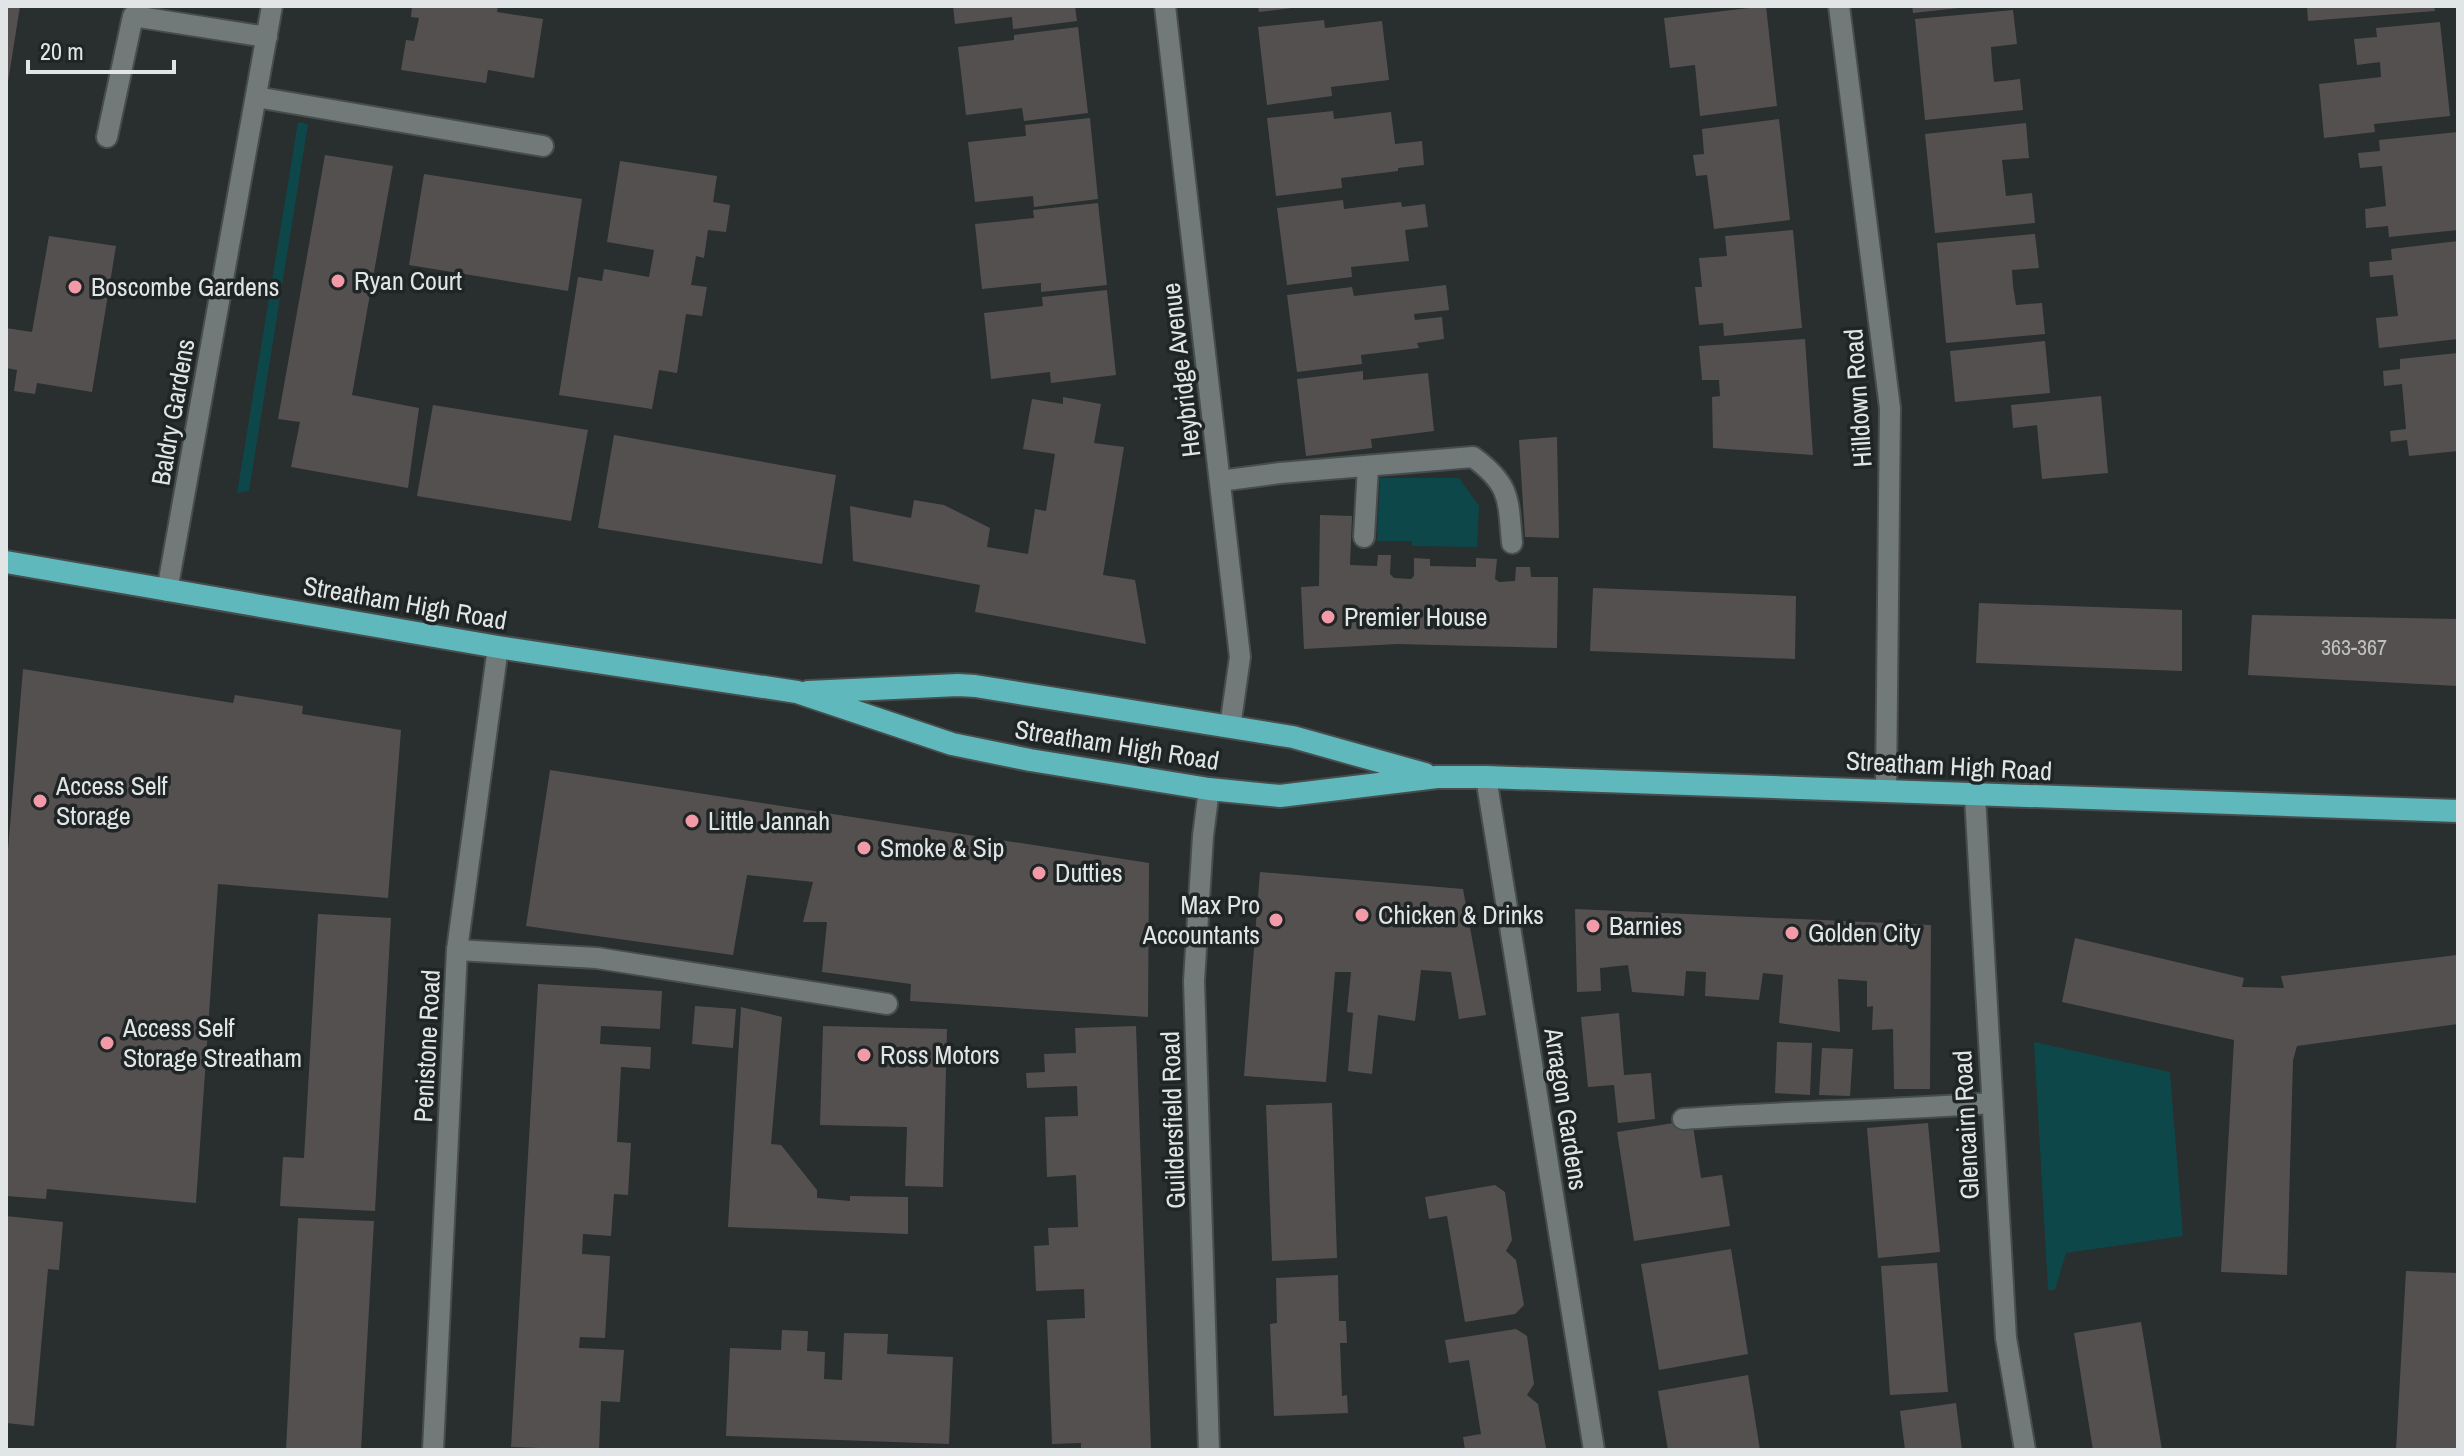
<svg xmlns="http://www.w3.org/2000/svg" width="2464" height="1456" font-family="'Archivo Narrow',sans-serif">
  <rect width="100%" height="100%" fill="#292e2e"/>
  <path fill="#0e474a" d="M 298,122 L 308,124 L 249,491 L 237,493 Z
    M 1380,478 L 1459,478 L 1479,506 L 1477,547 L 1412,546 L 1412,541 L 1377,541 Z
    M 2034,1042 L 2170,1072 L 2183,1236 L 2066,1253 L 2055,1290 L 2048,1290 Z"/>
  <path fill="#555050" d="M 6,6 L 20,6 L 8,82 L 6,82 Z
    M 412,6 L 498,6 L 497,12 L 543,19 L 534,78 L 488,70 L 486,83 L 401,70 L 406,40 L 414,41 L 419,18 L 411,17 Z
    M 953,6 L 1075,6 L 1077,21 L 1013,29 L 1012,17 L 955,24 Z
    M 1258,6 L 1292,6 L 1292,8 L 1259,12 Z
    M 1766,6 L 1777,106 L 1700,116 L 1695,65 L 1670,68 L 1664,18 Z
    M 1912,6 L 1959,6 L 1959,8 L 1913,13 Z
    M 2307,6 L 2434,6 L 2435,11 L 2308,21 Z
    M 2013,10 L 2017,44 L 1991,47 L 1992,63 L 1994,82 L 2020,79 L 2023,110 L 1925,120 L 1915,19 Z
    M 1324,20 L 1325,28 L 1382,21 L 1389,80 L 1331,87 L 1332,96 L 1267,105 L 1258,27 Z
    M 2440,22 L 2450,116 L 2374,124 L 2375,132 L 2324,138 L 2319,84 L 2381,77 L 2380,62 L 2357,65 L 2354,39 L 2377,37 L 2376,28 Z
    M 1078,27 L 1088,113 L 1024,121 L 1022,108 L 966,115 L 958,47 L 1014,40 L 1014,35 Z
    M 1333,111 L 1334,119 L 1391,112 L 1395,144 L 1422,141 L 1424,165 L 1398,168 L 1398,171 L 1341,178 L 1342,188 L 1276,196 L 1267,118 Z
    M 1090,118 L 1098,199 L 1034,207 L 1033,196 L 975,202 L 968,142 L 1026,136 L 1025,125 Z
    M 1779,119 L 1790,220 L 1714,229 L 1707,175 L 1696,176 L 1693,155 L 1704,154 L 1702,129 Z
    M 2026,123 L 2029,158 L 2002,160 L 2006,196 L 2032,193 L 2035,223 L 1935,233 L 1925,134 Z
    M 2458,132 L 2458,230 L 2389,237 L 2388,226 L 2366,228 L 2365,209 L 2386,206 L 2382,166 L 2360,168 L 2358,153 L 2380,151 L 2379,140 Z
    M 325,155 L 393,166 L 352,395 L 419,408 L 408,488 L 291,467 L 300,422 L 278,419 Z
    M 620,161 L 717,176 L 713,202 L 730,205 L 726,232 L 708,230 L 704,258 L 696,256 L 691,285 L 707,287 L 702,316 L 686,314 L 677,373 L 659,370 L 652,409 L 559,395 L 578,277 L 602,281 L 604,269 L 649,277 L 654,250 L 607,242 Z
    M 424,174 L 582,199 L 568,291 L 409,265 Z
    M 1343,200 L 1344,209 L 1401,202 L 1402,207 L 1425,204 L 1428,227 L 1405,230 L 1409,261 L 1351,267 L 1352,277 L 1287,285 L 1277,208 Z
    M 1098,203 L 1107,285 L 1041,292 L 1041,283 L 982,289 L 975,224 L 1034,218 L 1033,210 Z
    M 1793,230 L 1802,328 L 1724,336 L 1723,323 L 1699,325 L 1695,287 L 1702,287 L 1699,258 L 1727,256 L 1725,236 Z
    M 2035,234 L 2039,268 L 2012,270 L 2013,286 L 2016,305 L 2042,303 L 2045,334 L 1946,343 L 1937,243 Z
    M 49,236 L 116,246 L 92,392 L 37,383 L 35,394 L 14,391 L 17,370 L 6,368 L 6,328 L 32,332 Z
    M 2458,241 L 2458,339 L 2379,348 L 2376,318 L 2398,316 L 2393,275 L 2370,277 L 2369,262 L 2392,260 L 2391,249 Z
    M 1446,285 L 1449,310 L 1414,314 L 1415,320 L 1442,317 L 1444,339 L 1417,343 L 1419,348 L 1361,355 L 1362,364 L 1297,372 L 1287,295 L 1352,287 L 1354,296 Z
    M 1107,290 L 1116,375 L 1051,383 L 1050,372 L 991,379 L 984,313 L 1043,306 L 1042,297 Z
    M 1805,339 L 1813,455 L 1713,448 L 1712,397 L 1720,396 L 1719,380 L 1702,380 L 1699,346 Z
    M 2045,341 L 2050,393 L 1955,402 L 1950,351 Z
    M 2458,353 L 2458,451 L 2409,456 L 2407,440 L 2391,442 L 2390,431 L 2406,429 L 2402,384 L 2384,386 L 2383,371 L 2400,369 L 2400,359 Z
    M 1363,371 L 1363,380 L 1428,373 L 1434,431 L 1371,439 L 1372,448 L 1306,456 L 1297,379 Z
    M 2101,396 L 2108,473 L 2042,479 L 2037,425 L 2013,428 L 2011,405 Z
    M 1063,397 L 1101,404 L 1094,443 L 1124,447 L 1103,575 L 1135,580 L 1146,644 L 975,612 L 980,585 L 853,561 L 850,506 L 911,518 L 914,500 L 944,505 L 990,528 L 987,547 L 1028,554 L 1035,509 L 1046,511 L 1055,454 L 1023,449 L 1032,399 L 1063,404 Z
    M 433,405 L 588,430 L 571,521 L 417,496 Z
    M 614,435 L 836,475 L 822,564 L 598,528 Z
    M 1557,437 L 1559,538 L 1525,537 L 1519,440 Z
    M 1320,515 L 1352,516 L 1350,565 L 1377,566 L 1378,555 L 1391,555 L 1390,574 L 1394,578 L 1411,579 L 1414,576 L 1414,558 L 1430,559 L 1430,566 L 1476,567 L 1476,558 L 1497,559 L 1495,579 L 1499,582 L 1515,581 L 1516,567 L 1530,567 L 1531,577 L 1558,577 L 1557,648 L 1397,644 L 1304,649 L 1301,587 L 1319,586 Z
    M 1593,588 L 1796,596 L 1795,659 L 1590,651 Z
    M 1979,603 L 2182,610 L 2182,671 L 1976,663 Z
    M 2252,615 L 2458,619 L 2458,686 L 2248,675 Z
    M 23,669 L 233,703 L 235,695 L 303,706 L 302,714 L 401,730 L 388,898 L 218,884 L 196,1203 L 47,1189 L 46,1199 L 6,1196 L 6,874 Z
    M 550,770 L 1149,863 L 1148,1017 L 910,1001 L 911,984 L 822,972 L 827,922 L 803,922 L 813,882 L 747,875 L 733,955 L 526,926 Z
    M 1260,872 L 1463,889 L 1486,1015 L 1459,1019 L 1451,972 L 1421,970 L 1415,1021 L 1378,1015 L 1372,1074 L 1348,1071 L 1353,1013 L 1347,1012 L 1351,972 L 1335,972 L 1326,1082 L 1244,1076 Z
    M 1575,909 L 1931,925 L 1930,1089 L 1894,1089 L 1893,1029 L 1872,1030 L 1873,1006 L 1867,1007 L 1867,981 L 1838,979 L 1840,1032 L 1779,1023 L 1783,975 L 1763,973 L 1759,1000 L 1705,996 L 1706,972 L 1686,971 L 1684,996 L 1632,992 L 1628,965 L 1600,968 L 1601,991 L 1577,992 Z
    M 318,914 L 391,918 L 375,1211 L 280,1206 L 283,1157 L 304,1158 Z
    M 2075,938 L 2244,978 L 2242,987 L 2284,988 L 2281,976 L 2457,955 L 2458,1024 L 2297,1046 L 2293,1060 L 2287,1275 L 2221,1272 L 2234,1040 L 2062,1002 Z
    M 538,984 L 662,991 L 660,1029 L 601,1026 L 600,1044 L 651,1047 L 650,1069 L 621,1067 L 617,1142 L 631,1143 L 628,1195 L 614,1194 L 611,1236 L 583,1234 L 582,1254 L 610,1256 L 605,1338 L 580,1337 L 579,1348 L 624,1350 L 620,1402 L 601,1401 L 599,1450 L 511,1447 Z
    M 695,1006 L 736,1009 L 733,1048 L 692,1044 Z
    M 741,1007 L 782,1017 L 771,1144 L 781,1145 L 817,1190 L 817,1198 L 850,1201 L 850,1196 L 908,1197 L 908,1234 L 728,1227 Z
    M 1619,1013 L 1624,1075 L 1651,1073 L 1655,1119 L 1618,1123 L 1614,1085 L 1588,1087 L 1581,1017 Z
    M 823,1026 L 947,1029 L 943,1187 L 905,1186 L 907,1127 L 820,1125 Z
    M 1136,1026 L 1151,1450 L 1081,1450 L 1081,1443 L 1052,1444 L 1047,1320 L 1085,1318 L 1084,1289 L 1036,1291 L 1034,1246 L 1049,1245 L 1048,1228 L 1078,1227 L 1076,1175 L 1047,1177 L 1045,1117 L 1078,1116 L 1077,1086 L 1027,1088 L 1026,1073 L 1045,1072 L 1044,1054 L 1076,1053 L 1075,1028 Z
    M 1777,1042 L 1812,1043 L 1810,1095 L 1775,1093 Z
    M 1822,1048 L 1853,1049 L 1850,1096 L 1819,1095 Z
    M 1332,1103 L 1337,1258 L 1272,1261 L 1266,1105 Z
    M 1692,1120 L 1701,1178 L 1722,1175 L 1730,1226 L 1634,1241 L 1617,1132 Z
    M 1928,1123 L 1940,1252 L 1878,1258 L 1867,1128 Z
    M 1495,1185 L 1505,1192 L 1512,1240 L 1506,1251 L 1516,1260 L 1524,1305 L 1515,1314 L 1465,1322 L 1447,1216 L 1429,1219 L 1425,1197 Z
    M 6,1216 L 63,1222 L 59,1270 L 48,1269 L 34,1426 L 6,1423 Z
    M 298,1218 L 374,1221 L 361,1450 L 286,1450 Z
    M 1731,1249 L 1748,1354 L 1659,1370 L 1641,1264 Z
    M 1937,1263 L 1948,1392 L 1890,1395 L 1881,1266 Z
    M 2406,1271 L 2458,1273 L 2458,1450 L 2396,1450 Z
    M 1338,1275 L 1339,1321 L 1346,1321 L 1347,1343 L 1340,1343 L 1342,1396 L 1347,1395 L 1348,1413 L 1274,1416 L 1270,1324 L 1277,1323 L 1276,1278 Z
    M 2141,1322 L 2162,1450 L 2093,1450 L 2074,1333 Z
    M 1516,1329 L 1527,1336 L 1534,1384 L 1527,1395 L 1538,1404 L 1546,1448 L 1465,1450 L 1463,1437 L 1481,1434 L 1469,1360 L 1449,1363 L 1445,1340 Z
    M 782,1330 L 808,1331 L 807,1351 L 825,1352 L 824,1379 L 842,1380 L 844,1333 L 888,1334 L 887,1354 L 953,1357 L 949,1444 L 726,1436 L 730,1348 L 781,1350 Z
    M 1748,1375 L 1760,1450 L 1668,1450 L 1658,1391 Z
    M 1956,1403 L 1962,1450 L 1905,1450 L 1900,1411 Z"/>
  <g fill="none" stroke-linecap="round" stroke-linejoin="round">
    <defs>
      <path id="service" d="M 256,97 L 543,146
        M 107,137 L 133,16 L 267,37
        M 1220,481 L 1280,473 L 1473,457 C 1511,485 1508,499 1512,543
        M 1364,537 L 1368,467
        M 457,950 L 597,958 L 887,1004
        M 1683,1119 C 1786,1111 1888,1111 1991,1103"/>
      <path id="minor" d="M 1165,6 L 1240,657 L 1230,727
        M 1839,6 L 1890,408 L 1886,790
        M 167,591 L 272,6
        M 1486,777 L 1594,1450
        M 1975,796 L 2006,1338 L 2025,1450
        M 433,1450 L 457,950 L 498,647
        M 1209,1450 L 1194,981 L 1203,836 L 1209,789"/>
      <path id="trunk" d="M 6,562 L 498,647 L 797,692 L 952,744 L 1030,760 L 1209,789 L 1280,796 L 1437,777 L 1486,777 L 2458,811
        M 808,692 L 958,685 L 975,686 L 1293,737 L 1425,774"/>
    </defs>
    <use href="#service" stroke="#474c4d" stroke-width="24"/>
    <use href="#minor" stroke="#474c4d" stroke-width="24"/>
    <use href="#trunk" stroke="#474c4d" stroke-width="26"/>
    <use href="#service" stroke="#727979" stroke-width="20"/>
    <use href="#minor" stroke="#727979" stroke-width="20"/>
    <use href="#trunk" stroke="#5fb8bc" stroke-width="22"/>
  </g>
  <g fill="#f39aa9" stroke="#1f2425" stroke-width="3">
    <circle cx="338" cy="281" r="8"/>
    <circle cx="75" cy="287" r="8"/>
    <circle cx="1328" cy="617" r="8"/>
    <circle cx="40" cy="801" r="8"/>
    <circle cx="692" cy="821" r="8"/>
    <circle cx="864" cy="848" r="8"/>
    <circle cx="1039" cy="873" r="8"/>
    <circle cx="1362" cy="915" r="8"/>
    <circle cx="1276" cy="920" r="8"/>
    <circle cx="1593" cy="926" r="8"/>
    <circle cx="1792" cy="933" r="8"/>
    <circle cx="107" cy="1043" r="8"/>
    <circle cx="864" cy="1055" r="8"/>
  </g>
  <g text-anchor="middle" stroke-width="7" stroke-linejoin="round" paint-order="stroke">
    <g font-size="22" fill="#bfc0c0">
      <text x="2354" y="655">363-367</text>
    </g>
    <g font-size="26" fill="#e2e5e6" stroke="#1f2425" text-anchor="start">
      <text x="354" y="290">Ryan Court</text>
      <text x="91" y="296">Boscombe Gardens</text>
      <text x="1344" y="626">Premier House</text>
      <text x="56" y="795">Access Self<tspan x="56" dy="30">Storage</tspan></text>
      <text x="708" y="830">Little Jannah</text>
      <text x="880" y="857">Smoke &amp; Sip</text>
      <text x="1055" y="882">Dutties</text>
      <text x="1260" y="914" text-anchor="end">Max Pro<tspan x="1260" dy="30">Accountants</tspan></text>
      <text x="1378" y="924">Chicken &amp; Drinks</text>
      <text x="1609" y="935">Barnies</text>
      <text x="1808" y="942">Golden City</text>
      <text x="123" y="1037">Access Self<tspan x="123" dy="30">Storage Streatham</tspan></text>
      <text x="880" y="1064">Ross Motors</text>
    </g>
    <g font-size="26" fill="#e2e5e6" stroke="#1f2425">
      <text transform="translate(1181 370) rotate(-97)" y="9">Heybridge Avenue</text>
      <text transform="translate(1858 398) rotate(-94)" y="9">Hilldown Road</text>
      <text transform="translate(173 412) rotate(-80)" y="9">Baldry Gardens</text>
      <text transform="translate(405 603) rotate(10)" y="9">Streatham High Road</text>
      <text transform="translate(1117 745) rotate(9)" y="9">Streatham High Road</text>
      <text transform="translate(1949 766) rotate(3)" y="9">Streatham High Road</text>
      <text transform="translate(427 1046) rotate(-87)" y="9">Penistone Road</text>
      <text transform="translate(1566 1109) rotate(81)" y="9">Arragon Gardens</text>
      <text transform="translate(1173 1120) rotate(-92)" y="9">Guildersfield Road</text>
      <text transform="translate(1966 1125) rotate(-93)" y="9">Glencairn Road</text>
    </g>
  </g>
  <rect width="2464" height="1456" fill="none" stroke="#e2e5e6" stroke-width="16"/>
  <path d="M28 60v12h146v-12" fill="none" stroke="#e2e5e6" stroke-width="4"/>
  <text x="40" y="60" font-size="24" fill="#e2e5e6" stroke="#1f2425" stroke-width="6" paint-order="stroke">20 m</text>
</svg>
